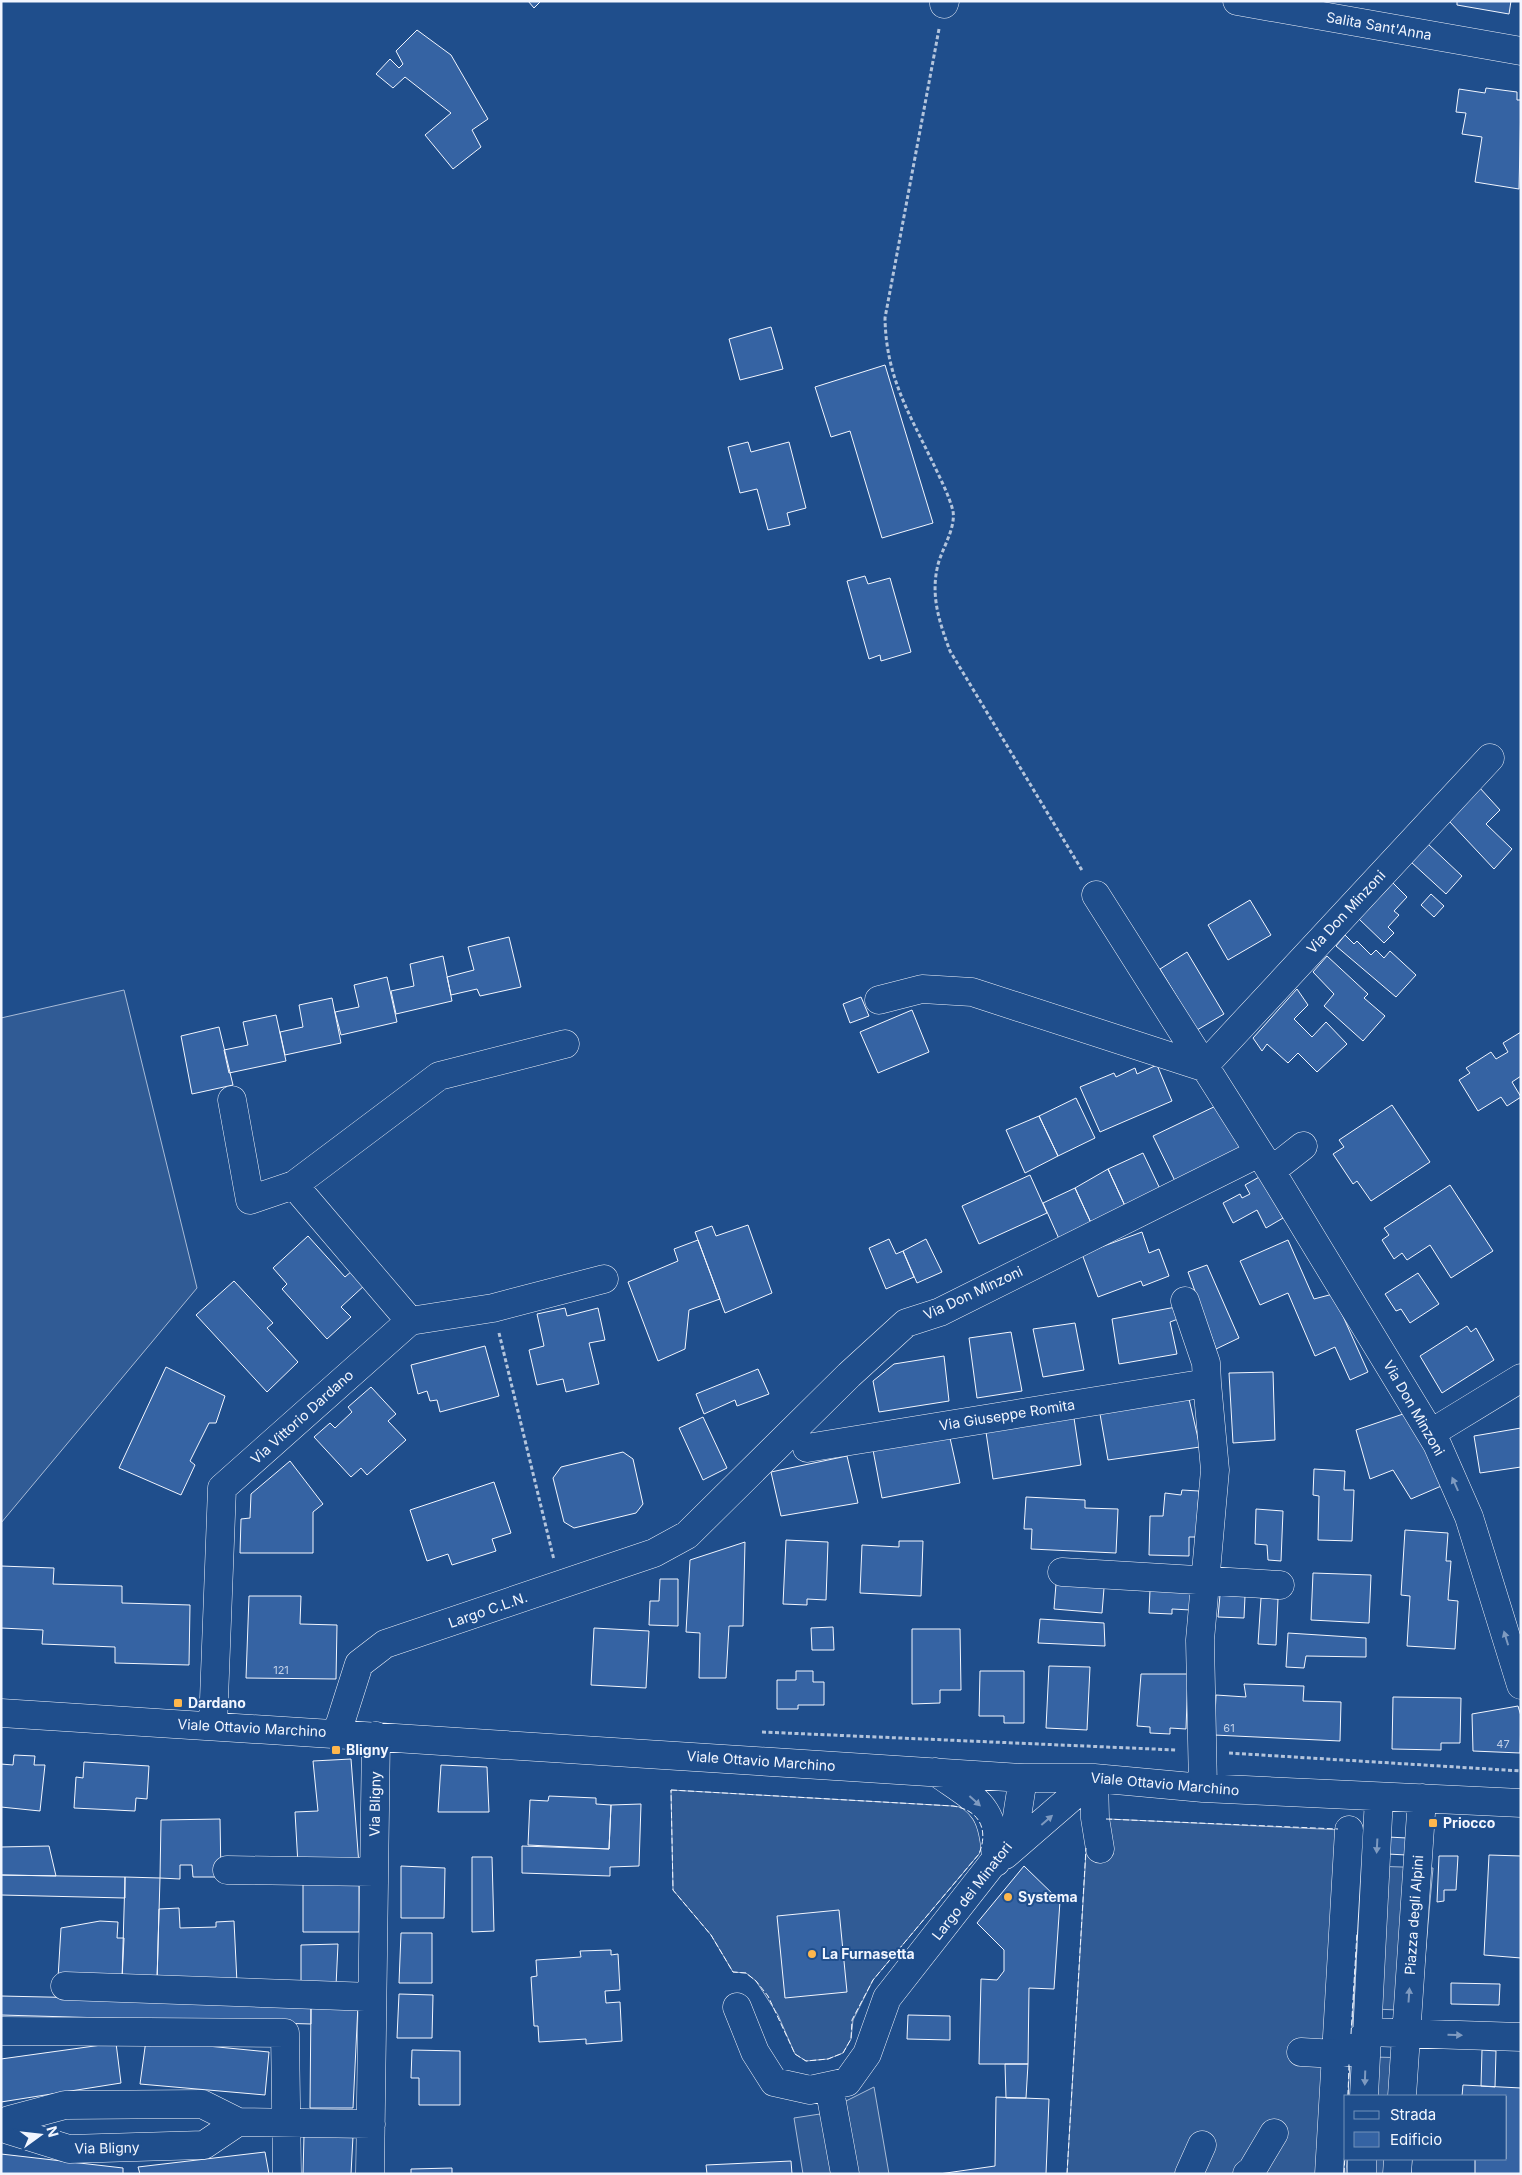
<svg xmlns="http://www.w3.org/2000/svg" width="1522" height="2175" font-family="Inter,sans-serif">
  <rect width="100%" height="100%" fill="#1f4e8c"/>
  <path fill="#305b95" stroke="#a8bbd7" d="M 124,990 L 197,1288 L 1,1523 L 1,1018 Z
    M 671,1790 L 953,1806 L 967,1808 L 980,1820 L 984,1842 L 979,1854 L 873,1980 L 853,2020 L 851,2039 L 843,2053 L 828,2059 L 806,2061 L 795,2054 L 778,2015 L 756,1981 L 746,1973 L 733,1972 L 711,1935 L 673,1890 Z
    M 1088,1818 L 1363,1831 L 1362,1852 L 1371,1853 L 1371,1866 L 1433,1868 L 1421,2003 L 1399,2010 L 1373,2009 L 1371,2057 L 1417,2058 L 1415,2096 L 1350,2096 L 1358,1916 L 1348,2096 L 1346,2096 L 1344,2174 L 1067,2174 Z
    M 874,2087 L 889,2174 L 803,2174 L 794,2118 L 820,2114 Z
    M 1347,2159 L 1412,2159 L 1411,2174 L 1346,2174 Z"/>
  <path fill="#3563a3" stroke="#f2f6ff" d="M 528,1 L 541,1 L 534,8 Z
    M 1457,1 L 1511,1 L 1509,14 L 1457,5 Z
    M 417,30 L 451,55 L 488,119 L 472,130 L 481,147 L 453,169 L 425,135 L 451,113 L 405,77 L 393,88 L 376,74 L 390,59 L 399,68 L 403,64 L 396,51 Z
    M 1486,88 L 1517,92 L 1517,100 L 1521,100 L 1519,189 L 1475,182 L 1482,137 L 1462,134 L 1466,113 L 1456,112 L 1459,89 L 1485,93 Z
    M 771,327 L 783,369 L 740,380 L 729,339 Z
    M 885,365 L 933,523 L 882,538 L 850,431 L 831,437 L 815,387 Z
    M 748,442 L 751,452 L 789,442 L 806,508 L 787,513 L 790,525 L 768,530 L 757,489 L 740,493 L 728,447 Z
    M 865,576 L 868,584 L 890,578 L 911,652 L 881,661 L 880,655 L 869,659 L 847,581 Z
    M 1479,787 L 1500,810 L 1486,824 L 1512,849 L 1494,869 L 1449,821 Z
    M 1428,844 L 1462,876 L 1446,894 L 1411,862 Z
    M 1393,883 L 1407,897 L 1394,911 L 1399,915 L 1388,927 L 1394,933 L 1384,943 L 1359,919 Z
    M 1431,894 L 1444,906 L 1434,917 L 1421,905 Z
    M 1250,900 L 1271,935 L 1228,960 L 1208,925 Z
    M 1345,935 L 1354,944 L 1357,941 L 1371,955 L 1376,950 L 1384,958 L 1390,951 L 1416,975 L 1396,997 L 1336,946 Z
    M 509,937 L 521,987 L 480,996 L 477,989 L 451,995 L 447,977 L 474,970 L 468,947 Z
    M 1187,952 L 1224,1014 L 1197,1030 L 1160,969 Z
    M 443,956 L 452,1001 L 396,1014 L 391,991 L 414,986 L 410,964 Z
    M 1327,956 L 1368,994 L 1364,998 L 1385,1016 L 1363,1041 L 1324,1006 L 1334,994 L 1313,972 Z
    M 387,977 L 397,1022 L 341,1035 L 335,1012 L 359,1007 L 354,985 Z
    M 1297,989 L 1308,1005 L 1294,1019 L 1312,1037 L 1326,1022 L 1347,1044 L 1317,1072 L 1298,1053 L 1288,1063 L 1267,1044 L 1262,1051 L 1253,1038 Z
    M 861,997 L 869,1016 L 850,1023 L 843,1004 Z
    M 332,998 L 341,1043 L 285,1055 L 280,1032 L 303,1027 L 299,1005 Z
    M 912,1010 L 929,1052 L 878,1073 L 860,1032 Z
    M 276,1015 L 286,1061 L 229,1073 L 224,1050 L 248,1045 L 243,1022 Z
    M 219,1027 L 233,1085 L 192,1094 L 181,1036 Z
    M 1521,1032 L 1521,1076 L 1512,1082 L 1521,1097 L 1507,1106 L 1501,1097 L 1478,1111 L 1459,1080 L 1470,1073 L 1466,1068 L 1491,1052 L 1496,1059 L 1508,1052 L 1503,1043 Z
    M 1157,1065 L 1172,1101 L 1100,1132 L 1080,1087 L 1114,1073 L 1116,1077 L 1135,1068 L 1137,1074 Z
    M 1076,1098 L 1095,1138 L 1058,1156 L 1039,1116 Z
    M 1220,1104 L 1243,1151 L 1176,1183 L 1153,1136 Z
    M 1392,1105 L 1430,1162 L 1371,1201 L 1357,1181 L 1353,1184 L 1333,1154 L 1344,1147 L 1339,1140 Z
    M 1039,1116 L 1058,1156 L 1025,1173 L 1006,1130 Z
    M 1143,1153 L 1161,1191 L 1126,1208 L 1108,1169 Z
    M 1108,1169 L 1126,1208 L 1092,1225 L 1075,1188 Z
    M 1030,1175 L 1047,1213 L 979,1244 L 962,1206 Z
    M 1261,1176 L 1283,1218 L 1266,1228 L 1257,1210 L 1233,1223 L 1223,1203 L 1240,1194 L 1242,1198 L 1250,1194 L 1245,1185 Z
    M 1450,1185 L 1493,1251 L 1451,1278 L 1430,1245 L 1407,1260 L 1402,1253 L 1394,1259 L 1382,1240 L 1389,1235 L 1384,1228 Z
    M 1075,1188 L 1092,1225 L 1060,1241 L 1043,1203 Z
    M 748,1225 L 772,1293 L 725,1313 L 695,1232 L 712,1226 L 716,1236 Z
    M 1142,1232 L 1149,1253 L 1159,1249 L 1169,1276 L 1143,1286 L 1141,1281 L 1098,1297 L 1082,1254 Z
    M 308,1236 L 345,1277 L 353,1270 L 366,1284 L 341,1307 L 351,1317 L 327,1339 L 282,1289 L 287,1284 L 273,1268 Z
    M 889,1239 L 896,1254 L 903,1251 L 914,1277 L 886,1289 L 869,1248 Z
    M 926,1239 L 942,1272 L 917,1283 L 903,1251 Z
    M 698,1240 L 720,1299 L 689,1310 L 685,1349 L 658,1361 L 628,1282 L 678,1261 L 674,1249 Z
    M 1288,1240 L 1314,1299 L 1333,1294 L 1368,1372 L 1350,1380 L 1335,1347 L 1315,1356 L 1288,1293 L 1260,1305 L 1240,1261 Z
    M 1207,1265 L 1239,1338 L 1216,1349 L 1188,1272 Z
    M 1418,1273 L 1439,1304 L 1410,1323 L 1401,1309 L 1396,1311 L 1385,1294 Z
    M 234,1281 L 273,1323 L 267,1328 L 298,1362 L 267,1392 L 196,1315 Z
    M 1176,1307 L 1178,1319 L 1170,1322 L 1177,1354 L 1119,1364 L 1112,1319 Z
    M 565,1308 L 567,1316 L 598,1308 L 605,1340 L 589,1343 L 599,1384 L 566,1392 L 563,1379 L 537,1385 L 529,1350 L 544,1346 L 537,1314 Z
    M 1075,1323 L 1084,1370 L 1043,1377 L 1033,1329 Z
    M 1467,1326 L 1471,1332 L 1476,1328 L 1494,1360 L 1442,1393 L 1420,1356 Z
    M 1011,1332 L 1022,1391 L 977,1398 L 969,1338 Z
    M 485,1346 L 499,1396 L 440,1412 L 437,1400 L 430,1401 L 427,1391 L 418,1394 L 411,1365 Z
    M 944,1356 L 949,1401 L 879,1412 L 873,1381 L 894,1364 Z
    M 166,1367 L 225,1396 L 216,1423 L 209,1423 L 190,1461 L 195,1465 L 181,1495 L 119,1468 Z
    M 758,1369 L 769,1394 L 737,1406 L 735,1400 L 704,1414 L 696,1394 Z
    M 1273,1372 L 1275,1440 L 1233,1443 L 1229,1373 Z
    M 371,1387 L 396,1414 L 388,1421 L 406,1440 L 367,1475 L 361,1468 L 351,1477 L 314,1437 L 330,1423 L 335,1428 L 352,1412 L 348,1407 Z
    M 1189,1399 L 1200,1447 L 1108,1460 L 1100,1414 Z
    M 1409,1412 L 1446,1484 L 1411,1499 L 1393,1470 L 1370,1479 L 1356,1430 Z
    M 703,1417 L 727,1468 L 703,1480 L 679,1428 Z
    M 1074,1418 L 1081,1465 L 993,1479 L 986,1432 Z
    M 1521,1428 L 1521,1467 L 1480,1473 L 1474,1436 Z
    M 950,1438 L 960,1483 L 882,1498 L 873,1450 Z
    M 623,1452 L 633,1459 L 643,1504 L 636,1513 L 574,1528 L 564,1522 L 553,1478 L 561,1467 Z
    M 847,1456 L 858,1503 L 781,1516 L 771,1472 Z
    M 290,1461 L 323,1504 L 313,1512 L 313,1553 L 240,1553 L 241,1519 L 250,1518 L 251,1494 Z
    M 1314,1469 L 1345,1471 L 1344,1490 L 1354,1490 L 1352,1541 L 1318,1540 L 1319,1496 L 1313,1495 Z
    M 494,1482 L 511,1533 L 492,1539 L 496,1551 L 452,1565 L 448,1554 L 427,1561 L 410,1510 Z
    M 1182,1490 L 1199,1491 L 1196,1537 L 1189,1537 L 1189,1556 L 1149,1555 L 1150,1516 L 1163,1516 L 1165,1493 L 1181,1495 Z
    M 1026,1497 L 1085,1500 L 1085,1508 L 1118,1509 L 1116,1553 L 1031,1549 L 1032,1529 L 1024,1529 Z
    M 1256,1509 L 1283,1511 L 1281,1561 L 1268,1560 L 1267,1545 L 1255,1544 Z
    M 1405,1530 L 1448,1533 L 1446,1561 L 1451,1561 L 1448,1600 L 1458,1601 L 1455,1649 L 1407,1646 L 1410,1596 L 1401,1595 Z
    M 786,1540 L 828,1542 L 826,1600 L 807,1599 L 807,1605 L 783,1604 Z
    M 899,1541 L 923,1541 L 921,1596 L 860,1593 L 862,1545 L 899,1547 Z
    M 745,1542 L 743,1626 L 729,1626 L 726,1678 L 699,1678 L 700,1633 L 686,1632 L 690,1560 Z
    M 1,1566 L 54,1568 L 53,1584 L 122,1586 L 122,1603 L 190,1605 L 189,1665 L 115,1663 L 115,1647 L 42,1644 L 43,1630 L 1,1628 Z
    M 1313,1573 L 1371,1575 L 1369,1623 L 1311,1620 Z
    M 660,1579 L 678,1579 L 678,1626 L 649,1625 L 650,1601 L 659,1601 Z
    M 1056,1584 L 1104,1588 L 1102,1613 L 1054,1609 Z
    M 1150,1590 L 1191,1593 L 1191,1610 L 1172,1609 L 1172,1614 L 1149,1613 Z
    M 1220,1595 L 1245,1596 L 1244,1618 L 1218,1617 Z
    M 249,1596 L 301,1596 L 300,1624 L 337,1625 L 336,1679 L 246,1678 Z
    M 1261,1598 L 1278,1599 L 1276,1645 L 1258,1644 Z
    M 1040,1619 L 1104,1623 L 1105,1646 L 1038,1643 Z
    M 833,1627 L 834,1650 L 812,1650 L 811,1628 Z
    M 594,1628 L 649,1631 L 646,1688 L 591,1685 Z
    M 912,1629 L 960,1629 L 961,1690 L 940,1690 L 940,1703 L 912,1704 Z
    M 1288,1633 L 1366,1638 L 1366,1657 L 1306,1656 L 1304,1668 L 1286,1667 Z
    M 1049,1666 L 1090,1667 L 1087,1730 L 1046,1728 Z
    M 796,1671 L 813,1671 L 813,1682 L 824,1682 L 824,1705 L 798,1705 L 798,1709 L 777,1709 L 777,1680 L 796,1680 Z
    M 980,1671 L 1024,1671 L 1024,1723 L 1004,1723 L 1004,1716 L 979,1716 Z
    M 1141,1674 L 1188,1674 L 1186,1729 L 1170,1728 L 1170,1734 L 1150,1733 L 1150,1727 L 1137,1726 Z
    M 1244,1684 L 1304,1686 L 1303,1701 L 1341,1702 L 1340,1741 L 1214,1735 L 1216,1695 L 1246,1697 Z
    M 1393,1697 L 1461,1698 L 1460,1743 L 1441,1743 L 1441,1750 L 1392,1749 Z
    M 1518,1706 L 1521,1716 L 1520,1753 L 1473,1751 L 1472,1714 Z
    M 14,1755 L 35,1756 L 34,1765 L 45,1765 L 40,1811 L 1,1807 L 1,1764 L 13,1765 Z
    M 351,1759 L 359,1865 L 298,1865 L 295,1812 L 318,1811 L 313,1761 Z
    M 84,1762 L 149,1766 L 147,1799 L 136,1798 L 135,1811 L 74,1808 L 76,1777 L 83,1778 Z
    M 441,1765 L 487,1767 L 489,1812 L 438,1812 Z
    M 549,1796 L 596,1798 L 596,1804 L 611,1805 L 609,1849 L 528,1845 L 530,1800 L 548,1801 Z
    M 641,1804 L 639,1866 L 610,1867 L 610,1876 L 522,1873 L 522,1846 L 609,1849 L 611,1805 Z
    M 220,1819 L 221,1877 L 193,1877 L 192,1865 L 180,1865 L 180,1879 L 160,1878 L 161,1820 Z
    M 1388,1837 L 1407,1838 L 1406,1855 L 1388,1854 Z
    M 49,1846 L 56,1876 L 1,1875 L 1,1847 Z
    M 1489,1855 L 1521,1856 L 1521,1958 L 1484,1955 Z
    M 1439,1856 L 1458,1856 L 1456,1890 L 1444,1890 L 1444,1901 L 1437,1902 Z
    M 472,1857 L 492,1857 L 494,1931 L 472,1932 Z
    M 401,1866 L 445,1868 L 444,1918 L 401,1918 Z
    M 1024,1866 L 1060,1901 L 1054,1989 L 1029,1988 L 1028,2064 L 979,2064 L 981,1979 L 997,1980 L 1004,1971 L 1004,1950 L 977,1923 Z
    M 1,1875 L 125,1877 L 125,1898 L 1,1895 Z
    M 125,1877 L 160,1878 L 157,1981 L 122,1980 Z
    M 303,1878 L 359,1879 L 359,1932 L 303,1932 Z
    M 179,1908 L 180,1928 L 216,1927 L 216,1922 L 234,1921 L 237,1983 L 157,1981 L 159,1909 Z
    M 839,1910 L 847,1992 L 785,1998 L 777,1916 Z
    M 100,1921 L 118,1922 L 117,1938 L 124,1938 L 122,1980 L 58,1978 L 61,1928 Z
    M 401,1933 L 432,1933 L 432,1983 L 399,1983 Z
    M 338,1944 L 336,1986 L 301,1985 L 301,1945 Z
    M 611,1950 L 611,1955 L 618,1954 L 620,1990 L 605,1991 L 606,2003 L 620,2002 L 622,2041 L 586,2044 L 586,2039 L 539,2042 L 538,2026 L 534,2026 L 531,1977 L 537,1976 L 536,1960 L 581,1957 L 580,1951 Z
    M 1451,1983 L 1500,1984 L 1499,2005 L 1451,2004 Z
    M 399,1994 L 433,1995 L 432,2038 L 397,2038 Z
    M 1,1996 L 311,2003 L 311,2024 L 1,2015 Z
    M 311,2003 L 358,2005 L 353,2108 L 310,2108 Z
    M 908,2015 L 950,2016 L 950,2040 L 907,2039 Z
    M 146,2040 L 269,2052 L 265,2095 L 140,2084 Z
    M 116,2043 L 121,2083 L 1,2102 L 1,2059 Z
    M 412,2050 L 460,2051 L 460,2105 L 419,2105 L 419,2078 L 411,2078 Z
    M 1482,2050 L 1496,2051 L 1495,2087 L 1481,2086 Z
    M 1005,2064 L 1028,2064 L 1026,2098 L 1006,2098 Z
    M 1463,2085 L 1521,2088 L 1521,2174 L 1475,2174 L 1475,2159 L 1506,2159 L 1506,2096 L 1462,2096 Z
    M 996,2097 L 1049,2099 L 1046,2174 L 939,2174 L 995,2166 Z
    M 304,2135 L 353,2136 L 351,2174 L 303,2174 Z
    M 265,2152 L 269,2174 L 140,2174 L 138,2167 Z
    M 1,2154 L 123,2168 L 123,2174 L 1,2174 Z
    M 791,2161 L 792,2174 L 707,2174 L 706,2165 Z
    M 452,2168 L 452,2174 L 411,2174 L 411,2169 Z"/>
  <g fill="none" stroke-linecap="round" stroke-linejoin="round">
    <defs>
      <path id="minor" d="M 1237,1 L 1521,51
        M 944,4 L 945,1
        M 1096,895 L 1271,1171 L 1437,1444 L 1469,1517 L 1521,1685
        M 879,1000 L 922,989 L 972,992 L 1203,1067 L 1490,758
        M 232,1100 L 250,1200 L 294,1185 L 439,1076 L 565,1044
        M 1271,1171 L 1303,1146
        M 294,1185 L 410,1321
        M 1185,1301 L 1206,1363 L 1207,1383
        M 1431,1433 L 1521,1378
        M 807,1448 L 1207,1383 L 1215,1470 L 1200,1640 L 1203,1788
        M 1062,1572 L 1280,1585
        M 1,1713 L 1023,1778 L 1094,1778 L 1203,1788 L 1521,1803
        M 213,1726 L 222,1488 L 410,1321 L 493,1308 L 604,1279
        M 337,1733 L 359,1664 L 385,1644 L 654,1553 L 687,1535 L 849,1375 L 906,1323 L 940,1312 L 1259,1153
        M 936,1772 C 980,1803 994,1805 996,1862
        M 1094,1778 L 1095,1818 L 1100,1849
        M 1005,1855 L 1094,1778
        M 227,1870 L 374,1872
        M 65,1986 L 372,1997
        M 737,2007 L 755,2052 L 774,2082 L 810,2090 L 847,2082 L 867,2054 L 887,1998 L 1014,1836 L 1023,1778
        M 1,2031 L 285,2033 L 287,2174
        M 1301,2052 L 1336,2054 L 1349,1830
        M 829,2086 L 845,2174
        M 1364,2096 L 1379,1797
        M 1402,2096 L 1422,1798
        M 238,2122 L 204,2145 L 69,2149 L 8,2130 L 9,2120 L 65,2105 L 202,2104 L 238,2122 L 371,2124
        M 370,2174 L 376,1736
        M 1189,2174 L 1202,2145
        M 1247,2174 L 1252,2170 L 1274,2133
        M 1329,2174 L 1336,2054 L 1350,2052 L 1367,2032 L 1521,2037
        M 1362,2174 L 1362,2159
        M 1397,2174 L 1398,2159"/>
    </defs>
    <use href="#minor" stroke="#f2f6ff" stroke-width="29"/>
    <path stroke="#b3c4dc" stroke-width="3" stroke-dasharray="4 2.5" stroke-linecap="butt" d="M 939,29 L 885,318 C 886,376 908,411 932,461 C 939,476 949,495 953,511 C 956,530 940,551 937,569 C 931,598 940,624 950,651 L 1083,872
      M 499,1333 L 554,1560
      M 762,1732 L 1176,1750
      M 1229,1753 L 1521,1771"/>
    <use href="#minor" stroke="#1f4e8c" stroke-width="28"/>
    <path stroke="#f2f6ff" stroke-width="1" stroke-dasharray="6 2.5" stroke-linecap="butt" d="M 671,1790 L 953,1806 C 979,1810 989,1829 979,1854 L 873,1980 L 852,2020 L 851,2039 L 843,2053 L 828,2059 L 806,2061 L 795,2054 L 768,1996 L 756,1981 L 746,1973 L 733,1972 L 711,1935 L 673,1890 Z
      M 1106,1819 L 1338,1829
      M 1351,2034 L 1357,1932
      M 1348,2096 L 1349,2064
      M 1067,2174 L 1086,1848
      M 1344,2174 L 1346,2136"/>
  </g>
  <defs><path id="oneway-solid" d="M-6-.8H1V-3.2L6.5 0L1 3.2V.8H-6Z" transform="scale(1.25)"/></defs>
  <g fill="#7e9ac0">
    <use href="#oneway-solid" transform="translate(1455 1484) rotate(-114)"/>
    <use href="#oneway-solid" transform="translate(1506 1638) rotate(-107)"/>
    <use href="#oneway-solid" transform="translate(975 1801) rotate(42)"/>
    <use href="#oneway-solid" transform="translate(1047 1820) rotate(-41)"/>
    <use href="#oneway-solid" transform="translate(1377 1846) rotate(93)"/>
    <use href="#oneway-solid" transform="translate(1409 1995) rotate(-86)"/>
    <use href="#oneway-solid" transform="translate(1455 2035) rotate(2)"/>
    <use href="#oneway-solid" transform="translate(1365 2078) rotate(92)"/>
  </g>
  <g fill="#ffb74d" stroke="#1f4e8c" stroke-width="2">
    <rect x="173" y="1698" width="10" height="10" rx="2.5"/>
    <rect x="331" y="1745" width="10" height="10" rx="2.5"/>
    <rect x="1428" y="1818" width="10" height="10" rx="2.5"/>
    <circle cx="1008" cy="1897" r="5"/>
    <circle cx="812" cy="1954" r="5"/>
  </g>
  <g text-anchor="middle" stroke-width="4" stroke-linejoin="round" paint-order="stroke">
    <g font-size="11" fill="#c3d1e8">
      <text x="281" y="1674">121</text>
      <text x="1229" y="1732">61</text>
      <text x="1503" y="1748">47</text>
    </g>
    <g font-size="14" fill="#f2f6ff" stroke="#1f4e8c">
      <text transform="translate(1379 26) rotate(10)" y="5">Salita Sant'Anna</text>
      <text transform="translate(1346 912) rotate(-47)" y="5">Via Don Minzoni</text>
      <text transform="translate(973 1293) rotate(-25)" y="5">Via Don Minzoni</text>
      <text transform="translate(1414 1408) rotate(60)" y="5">Via Don Minzoni</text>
      <text transform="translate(1007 1415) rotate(-9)" y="5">Via Giuseppe Romita</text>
      <text transform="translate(302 1417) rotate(-42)" y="5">Via Vittorio Dardano</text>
      <text transform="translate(488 1610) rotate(-19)" y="5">Largo C.L.N.</text>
      <text transform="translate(252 1728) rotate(3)" y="5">Viale Ottavio Marchino</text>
      <text transform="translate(761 1761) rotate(4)" y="5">Viale Ottavio Marchino</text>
      <text transform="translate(1165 1784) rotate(5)" y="5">Viale Ottavio Marchino</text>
      <text transform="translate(375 1804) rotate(-89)" y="5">Via Bligny</text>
      <text transform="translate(972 1891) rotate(-52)" y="5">Largo dei Minatori</text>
      <text transform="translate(1414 1915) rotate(-86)" y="5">Piazza degli Alpini</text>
      <text transform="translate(107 2148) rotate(-1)" y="5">Via Bligny</text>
    </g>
    <g font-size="14" font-weight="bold" fill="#f2f6ff" stroke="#1f4e8c" text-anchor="start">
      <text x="188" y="1708">Dardano</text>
      <text x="346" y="1755">Bligny</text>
      <text x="1443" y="1828">Priocco</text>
      <text x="1018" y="1902">Systema</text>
      <text x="822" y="1959">La Furnasetta</text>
    </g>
  </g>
  <rect width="1522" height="2175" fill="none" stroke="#f2f6ff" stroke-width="5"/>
  <rect x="1344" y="2095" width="162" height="65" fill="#1f4e8c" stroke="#7391ba"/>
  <rect x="1354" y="2111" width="25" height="8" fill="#1f4e8c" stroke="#7391ba"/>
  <text x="1390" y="2120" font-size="15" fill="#f2f6ff">Strada</text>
  <rect x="1354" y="2132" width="25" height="15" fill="#3563a3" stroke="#7391ba"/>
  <text x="1390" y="2145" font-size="15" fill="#f2f6ff">Edificio</text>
  <g transform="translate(40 2135) rotate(75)" stroke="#1f4e8c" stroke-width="4" paint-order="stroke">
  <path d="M0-4L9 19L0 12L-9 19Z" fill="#f2f6ff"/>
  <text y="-8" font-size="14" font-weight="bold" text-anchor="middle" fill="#f2f6ff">N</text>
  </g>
</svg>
